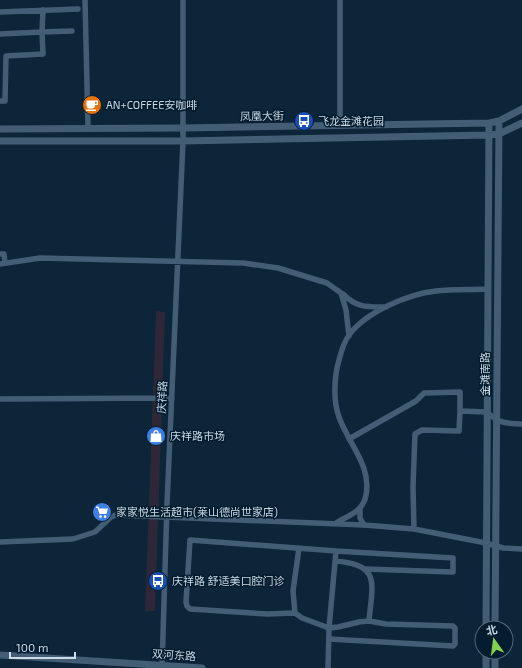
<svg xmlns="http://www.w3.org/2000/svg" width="522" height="668" font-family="'Exo 2','Noto Sans SC',sans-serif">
  <rect width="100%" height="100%" fill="#0c2539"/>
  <path fill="#2e2737" d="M 156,311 L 165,312 L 155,611 L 145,611 Z"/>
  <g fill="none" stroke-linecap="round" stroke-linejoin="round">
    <path stroke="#435e74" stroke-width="5.5" d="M 85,0 L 88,128
      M 0,12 L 78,9
      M 0,34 L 42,32 L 43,10
      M 0,101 L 5,101 L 6,56 L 43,54 L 42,32 L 72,31
      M 340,126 L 340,0
      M 0,254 L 4,254 L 5,263
      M 0,264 L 40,258 L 243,263 L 278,268 L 327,283 L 341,293 L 346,310 L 349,336
      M 343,294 C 357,308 366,307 386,307
      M 0,399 L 172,398
      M 349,439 L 416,401 L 424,393 L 460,392 L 460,411
      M 360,509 L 360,518 L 364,525
      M 336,523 C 349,515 363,512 366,495 C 372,466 348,443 339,417 C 333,401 334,377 339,360 C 341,352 344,342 349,335 C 366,312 408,294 436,291 C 453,289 471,290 488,289
      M 414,529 L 413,487 L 415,434 L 422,430 L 459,431 L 460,411 L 487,412 C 500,424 504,423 521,424
      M 0,542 L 73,539 L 95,532 L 111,517 L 116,515 L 364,525 L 414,529 L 486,543 L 503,548 L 522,549
      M 335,561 C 382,564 372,585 369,621
      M 295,613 L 293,591 L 299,548
      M 329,639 L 453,646 L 455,644 L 455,628 L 453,626 L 386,624 L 369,621 L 359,622 L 338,627 L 329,628 L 302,618 L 295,613 L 267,614 L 190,609 L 187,606 L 186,602 L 190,540 L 336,551 L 453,558 L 453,572 L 365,569
      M 162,668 L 167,504 L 183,141 L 183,0
      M 328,668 L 329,628 L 336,551"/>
    <path stroke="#435e74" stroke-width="7" d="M 0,129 L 183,128 L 489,123 L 499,121 L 522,109
      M 0,141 L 183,141 L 489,135 L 499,134 L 522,123
      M 486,628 L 489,123
      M 495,628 L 499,121
      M 0,655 L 202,668
      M 486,668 L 486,652
      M 495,668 L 495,652"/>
  </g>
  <defs>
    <symbol id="cafe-disc" viewBox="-11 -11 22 22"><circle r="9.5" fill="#e8710a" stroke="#031c2f"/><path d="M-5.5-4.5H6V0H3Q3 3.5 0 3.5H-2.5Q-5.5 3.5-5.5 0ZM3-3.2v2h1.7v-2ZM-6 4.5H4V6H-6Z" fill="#fff"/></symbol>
    <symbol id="bus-disc" viewBox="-11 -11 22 22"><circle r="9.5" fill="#1a4fb4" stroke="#031c2f"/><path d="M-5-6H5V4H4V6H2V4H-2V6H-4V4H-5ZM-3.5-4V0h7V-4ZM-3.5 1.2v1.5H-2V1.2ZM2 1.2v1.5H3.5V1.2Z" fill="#fff"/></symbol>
    <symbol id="shop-disc" viewBox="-11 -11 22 22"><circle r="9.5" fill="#3f7fe0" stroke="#031c2f"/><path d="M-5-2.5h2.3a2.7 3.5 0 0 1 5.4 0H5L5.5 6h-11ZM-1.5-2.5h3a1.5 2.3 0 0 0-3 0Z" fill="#fff"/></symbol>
    <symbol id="supermarket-disc" viewBox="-11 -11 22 22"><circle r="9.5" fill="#3f7fe0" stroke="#031c2f"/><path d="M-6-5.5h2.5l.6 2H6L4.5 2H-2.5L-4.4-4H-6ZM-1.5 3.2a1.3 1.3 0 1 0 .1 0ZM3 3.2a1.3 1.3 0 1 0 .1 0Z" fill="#fff"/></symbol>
  </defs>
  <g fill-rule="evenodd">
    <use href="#cafe-disc" x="81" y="94" width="22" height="22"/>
    <use href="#bus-disc" x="293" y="110" width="22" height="22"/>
    <use href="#shop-disc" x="145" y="425" width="22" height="22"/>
    <use href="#supermarket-disc" x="91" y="501" width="22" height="22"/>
    <use href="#bus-disc" x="147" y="570" width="22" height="22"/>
  </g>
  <g text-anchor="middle" stroke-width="3" stroke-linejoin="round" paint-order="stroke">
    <g font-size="11" fill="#cbdae7" stroke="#031c2f" text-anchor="start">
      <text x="106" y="109">AN+COFFEE安咖啡</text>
      <text x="318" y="125">飞龙金滩花园</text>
      <text x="170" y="440">庆祥路市场</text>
      <text x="116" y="516">家家悦生活超市(莱山德尚世家店)</text>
      <text x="172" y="585">庆祥路 舒适美口腔门诊</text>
    </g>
    <g font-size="11" fill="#cbdae7" stroke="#031c2f">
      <text transform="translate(262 116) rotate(-1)" y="4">凤凰大街</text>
      <text transform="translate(485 374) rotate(-90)" y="4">金滩南路</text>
      <text transform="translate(162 397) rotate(-87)" y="4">庆祥路</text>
      <text transform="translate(174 655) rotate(4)" y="4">双河东路</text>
    </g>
  </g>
  <g transform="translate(494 640) rotate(346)"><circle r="19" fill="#031c2f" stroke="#536879"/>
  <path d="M0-3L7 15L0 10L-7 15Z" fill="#84d04e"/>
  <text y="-6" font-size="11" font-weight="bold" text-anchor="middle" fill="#cbdae7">北</text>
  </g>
  <path d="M10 652v6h65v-6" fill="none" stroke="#cbdae7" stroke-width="2"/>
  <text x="16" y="652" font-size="12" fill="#cbdae7" stroke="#031c2f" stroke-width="3" paint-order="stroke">100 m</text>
</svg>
